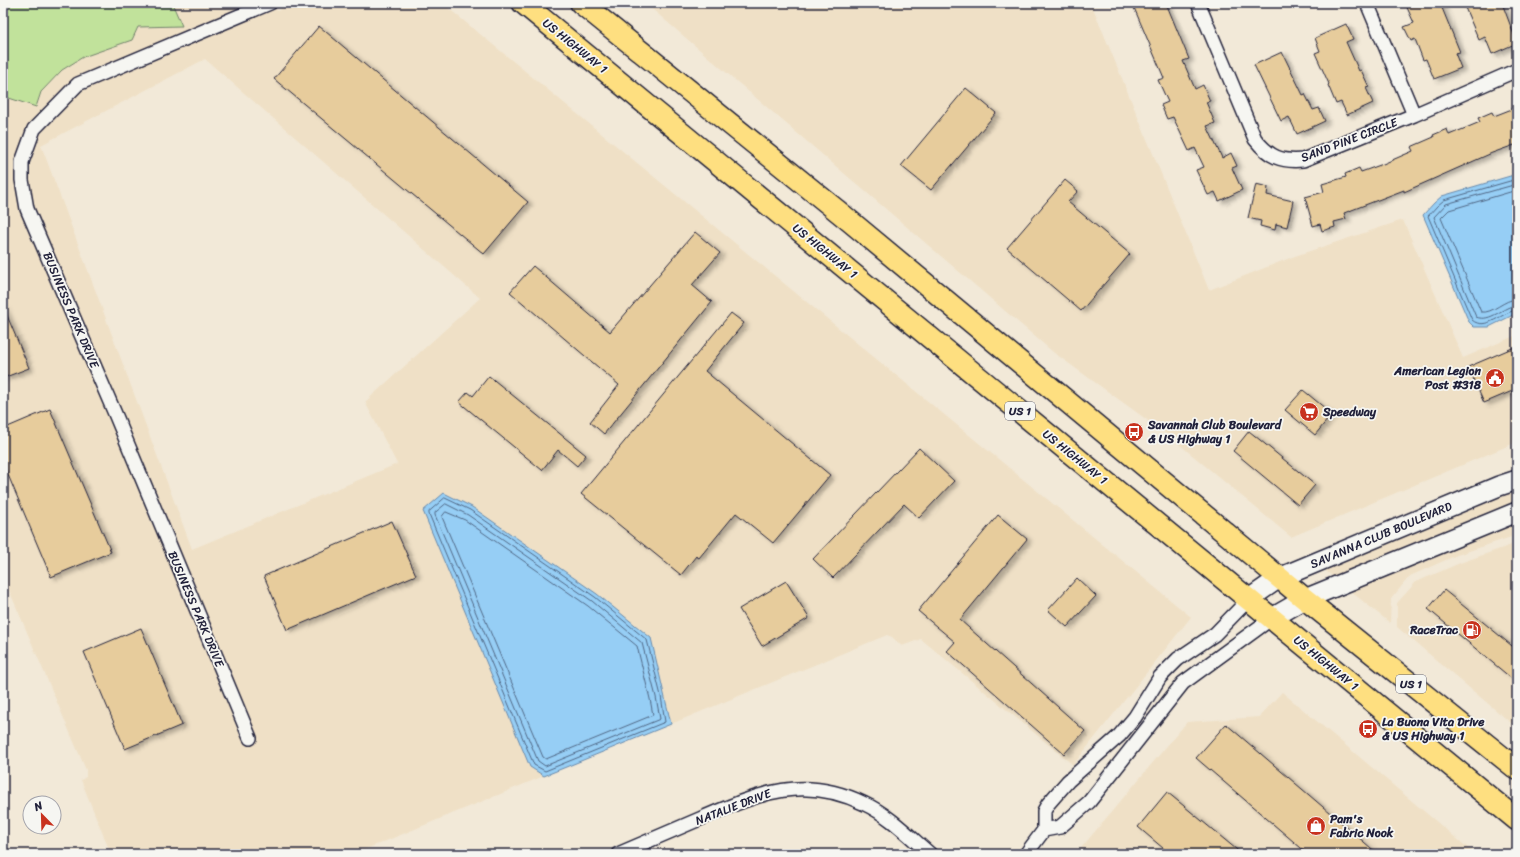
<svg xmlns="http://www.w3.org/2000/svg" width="1520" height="857" font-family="Sriracha,sans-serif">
  <defs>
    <filter id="shadow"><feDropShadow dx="4.5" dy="2.5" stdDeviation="2" flood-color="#0004"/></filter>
  </defs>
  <rect width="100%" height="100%" fill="#f2e9d8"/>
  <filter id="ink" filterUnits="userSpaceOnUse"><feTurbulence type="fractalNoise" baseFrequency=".025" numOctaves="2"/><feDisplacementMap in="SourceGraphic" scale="8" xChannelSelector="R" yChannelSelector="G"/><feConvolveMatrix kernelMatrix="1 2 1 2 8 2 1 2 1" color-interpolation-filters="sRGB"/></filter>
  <g filter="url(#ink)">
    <path fill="#efe0c6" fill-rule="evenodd" d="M 172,3 L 270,3 L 270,7 L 274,8 L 278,11 L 281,8 L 293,9 L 307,3 L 442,3 L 1191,617 L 1073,765 L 921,639 L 902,646 L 892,637 L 887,635 L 671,724 L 651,638 L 597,594 L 472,507 L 444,493 L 530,767 L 544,776 L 354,854 L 111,854 L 81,780 L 86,777 L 86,770 L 3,576 L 3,96 L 36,107 L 41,92 L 62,70 L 83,57 L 131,40 L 138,27 L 182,26 ZM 205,59 L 480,298 L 365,402 L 397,464 L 192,549 L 41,145 Z
      M 645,3 L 1091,3 L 1209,290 L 1295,256 L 1403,220 L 1463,358 L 1517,335 L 1517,442 L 1291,537 L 1168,435 L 1053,352 Z
      M 1517,488 L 1517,503 L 1335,578 L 1322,568 Z
      M 1517,520 L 1517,535 L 1457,555 L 1410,576 L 1391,599 L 1390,623 L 1349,590 Z
      M 1517,543 L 1517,728 L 1397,627 L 1397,603 L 1416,582 L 1460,563 Z
      M 1282,692 L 1475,854 L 1076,854 L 1187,722 L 1259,717 Z"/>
    <path fill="#c1e29b" stroke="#72826b" d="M 3,3 L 172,3 L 182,26 L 138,27 L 132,40 L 83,57 L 62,70 L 41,92 L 36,107 L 3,96 Z"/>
    <path fill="#96cef5" stroke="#6889ab" d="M 1517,174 L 1517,313 L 1489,327 L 1474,327 L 1469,322 L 1423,215 L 1434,203 L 1442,196 Z
      M 444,493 L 472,507 L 597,594 L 651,638 L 671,724 L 544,776 L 530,767 L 423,511 Z"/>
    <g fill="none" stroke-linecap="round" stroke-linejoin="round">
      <path stroke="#506785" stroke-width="1" d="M 1517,179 L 1444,200 L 1437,206 L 1428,216 L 1472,320 C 1486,332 1503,311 1517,310
        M 1517,184 L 1446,204 L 1434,217 L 1476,317 C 1491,323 1503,306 1517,305
        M 1517,190 L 1449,210 L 1441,218 L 1481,312 C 1493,314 1504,299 1517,299
        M 445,498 L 470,510 L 595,597 L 647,640 L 661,696 L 665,722 L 545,771 L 534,765 L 429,514 L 429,512 Z
        M 446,504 L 468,515 L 592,601 L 642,643 L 656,697 L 660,719 L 545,766 L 538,761 L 435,515 L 435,513 Z
        M 446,512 L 465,520 L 588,606 L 637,646 L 650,699 L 653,715 L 546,759 L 543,757 L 442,517 Z"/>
    </g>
    <path fill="#e7cc9c" stroke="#22223b" filter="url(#shadow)" d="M 1132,3 L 1166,3 L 1189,59 L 1183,61 L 1195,89 L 1203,85 L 1210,101 L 1206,102 L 1215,123 L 1207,126 L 1222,158 L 1231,153 L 1237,166 L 1232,168 L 1242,190 L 1219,201 L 1215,192 L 1208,195 L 1196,170 L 1204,167 L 1195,148 L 1189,151 L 1173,117 L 1167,119 L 1161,105 L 1168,102 L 1158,80 L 1164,78 Z
      M 1405,3 L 1440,3 L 1460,52 L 1455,53 L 1461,68 L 1434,79 L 1426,59 L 1423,60 L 1415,39 L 1411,41 L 1404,27 L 1414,23 Z
      M 1463,3 L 1502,3 L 1517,43 L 1492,54 L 1485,37 L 1479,40 Z
      M 1346,24 L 1353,39 L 1346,42 L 1359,71 L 1361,70 L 1369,87 L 1366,88 L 1373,103 L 1347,115 L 1341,102 L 1336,104 L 1328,85 L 1329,84 L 1315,53 L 1320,51 L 1315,38 Z
      M 319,26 L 528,202 L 484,254 L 274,79 Z
      M 1282,52 L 1303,95 L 1305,94 L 1313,110 L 1319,108 L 1325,121 L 1297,134 L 1289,117 L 1281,121 L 1254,65 Z
      M 966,88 L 996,113 L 931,190 L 901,166 Z
      M 1517,107 L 1517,144 L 1492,153 L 1404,192 L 1404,190 L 1344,213 L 1346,219 L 1334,222 L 1335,227 L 1322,231 L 1320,224 L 1313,226 L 1305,197 L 1324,192 L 1322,184 L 1346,177 L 1345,174 L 1359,168 L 1361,172 L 1383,164 L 1413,151 L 1411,147 L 1434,137 L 1433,135 L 1447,129 L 1449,135 L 1480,122 L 1478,118 L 1492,112 L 1494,116 Z
      M 1065,180 L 1078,191 L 1068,202 L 1130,254 L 1081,311 L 1007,248 Z
      M 1256,184 L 1268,187 L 1267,195 L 1293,201 L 1287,227 L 1276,224 L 1275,230 L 1260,226 L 1261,221 L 1248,218 Z
      M 695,232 L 720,253 L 692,285 L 712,302 L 604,434 L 590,422 L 619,385 L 510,292 L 533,266 L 610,332 Z
      M 3,306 L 29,368 L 3,378 Z
      M 731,313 L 744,323 L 705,371 L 830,475 L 773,543 L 736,513 L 699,558 L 696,556 L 681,575 L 581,494 Z
      M 1517,346 L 1517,389 L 1484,403 L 1468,367 Z
      M 489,376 L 586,455 L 577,466 L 558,450 L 542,470 L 459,402 L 468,392 L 473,396 Z
      M 1303,390 L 1332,414 L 1315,435 L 1285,410 Z
      M 50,409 L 111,552 L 51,577 L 3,463 L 3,429 Z
      M 1249,431 L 1315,485 L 1298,505 L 1233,451 Z
      M 919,448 L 954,481 L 919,518 L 904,504 L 833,578 L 813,559 Z
      M 998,515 L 1027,539 L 960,620 L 1085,731 L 1064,754 L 947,651 L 955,642 L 918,611 Z
      M 392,521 L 416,575 L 287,630 L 264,576 Z
      M 1077,578 L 1096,596 L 1067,627 L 1048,610 Z
      M 786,581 L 809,618 L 762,646 L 739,609 Z
      M 1444,590 L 1517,650 L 1517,683 L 1428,609 Z
      M 141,628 L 182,725 L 125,749 L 84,652 Z
      M 1226,724 L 1378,854 L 1308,854 L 1196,758 Z
      M 1167,792 L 1242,854 L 1170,854 L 1138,827 Z"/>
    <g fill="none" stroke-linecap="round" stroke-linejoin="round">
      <defs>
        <path id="street" d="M 1198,3 L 1255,139 C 1269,157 1281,162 1303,160 L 1414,115 L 1517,70
          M 1367,3 L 1414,115
          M 250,738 L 116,416 L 27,209 L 22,180 L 22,162 L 34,129 L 78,84 L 270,3
          M 1044,830 L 1060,827 L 1089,802 L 1183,683 L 1272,618
          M 618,854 C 646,842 674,830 702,818 C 760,793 804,774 865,804 C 889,815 910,837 930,854
          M 1026,854 L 1044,830 L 1044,811 L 1048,804 L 1068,781 L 1119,736 L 1135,717 L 1160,677 L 1178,659 L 1215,634 L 1249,599"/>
        <path id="secondary" d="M 1249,599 L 1279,578 L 1499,486 L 1517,480
          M 1272,618 L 1305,599 L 1517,512"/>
        <path id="primary" d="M 523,3 L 1517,820
          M 581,3 L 845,217 L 1305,599 L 1517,769"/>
      </defs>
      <use href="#street" stroke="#22223b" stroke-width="16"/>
      <use href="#secondary" stroke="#22223b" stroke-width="22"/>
      <use href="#primary" stroke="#22223b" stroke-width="24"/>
      <use href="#street" stroke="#f6f6f2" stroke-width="13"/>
      <use href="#secondary" stroke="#f6f6f2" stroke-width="19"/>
      <use href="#primary" stroke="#fedf80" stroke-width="21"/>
    </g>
  </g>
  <defs>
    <symbol id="civic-disc" viewBox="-11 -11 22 22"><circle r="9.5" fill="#c8321e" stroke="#f6f6f2"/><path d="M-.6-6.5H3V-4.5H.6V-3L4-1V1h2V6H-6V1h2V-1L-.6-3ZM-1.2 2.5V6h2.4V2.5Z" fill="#fff"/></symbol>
    <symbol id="supermarket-disc" viewBox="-11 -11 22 22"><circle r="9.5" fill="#c8321e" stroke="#f6f6f2"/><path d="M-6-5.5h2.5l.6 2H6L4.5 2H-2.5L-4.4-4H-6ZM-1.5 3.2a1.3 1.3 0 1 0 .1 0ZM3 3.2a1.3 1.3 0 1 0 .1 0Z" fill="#fff"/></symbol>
    <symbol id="bus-disc" viewBox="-11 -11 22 22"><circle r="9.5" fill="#c8321e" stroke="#f6f6f2"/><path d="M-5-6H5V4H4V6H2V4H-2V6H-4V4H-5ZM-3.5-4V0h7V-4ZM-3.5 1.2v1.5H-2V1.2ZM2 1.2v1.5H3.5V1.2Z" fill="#fff"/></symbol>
    <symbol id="fuel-disc" viewBox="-11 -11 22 22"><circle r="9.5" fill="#c8321e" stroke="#f6f6f2"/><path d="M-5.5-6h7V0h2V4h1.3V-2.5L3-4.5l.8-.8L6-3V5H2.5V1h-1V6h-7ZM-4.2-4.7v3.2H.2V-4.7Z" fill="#fff"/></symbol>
    <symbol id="shop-disc" viewBox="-11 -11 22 22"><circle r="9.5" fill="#c8321e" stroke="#f6f6f2"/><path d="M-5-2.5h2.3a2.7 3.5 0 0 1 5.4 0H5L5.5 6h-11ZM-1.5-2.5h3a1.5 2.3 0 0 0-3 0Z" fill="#fff"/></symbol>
  </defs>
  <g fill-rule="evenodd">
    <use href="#civic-disc" x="1484" y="367" width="22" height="22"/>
    <use href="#supermarket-disc" x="1298" y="401" width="22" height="22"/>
    <use href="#bus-disc" x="1123" y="421" width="22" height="22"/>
    <use href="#fuel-disc" x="1461" y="619" width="22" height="22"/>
    <use href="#bus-disc" x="1357" y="718" width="22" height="22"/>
    <use href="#shop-disc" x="1305" y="815" width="22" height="22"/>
  </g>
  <g text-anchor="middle" stroke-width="3.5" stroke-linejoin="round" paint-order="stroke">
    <g fill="#f6f6f2" stroke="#626272" stroke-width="1">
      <rect x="1005" y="402" width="30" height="18" rx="3"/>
      <rect x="1396" y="675" width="30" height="18" rx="3"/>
    </g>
    <g font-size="11" font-weight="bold" fill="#22223b">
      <text x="1020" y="415">US 1</text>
      <text x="1411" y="688">US 1</text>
    </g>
    <g font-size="12" fill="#22223b" stroke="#f6f6f2">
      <text transform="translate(575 46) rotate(39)" y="4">US HIGHWAY 1</text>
      <text transform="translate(1349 140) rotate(-21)" y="4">SAND PINE CIRCLE</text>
      <text transform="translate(825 251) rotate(39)" y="4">US HIGHWAY 1</text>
      <text transform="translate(71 310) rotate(67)" y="4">BUSINESS PARK DRIVE</text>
      <text transform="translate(1075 457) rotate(39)" y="4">US HIGHWAY 1</text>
      <text transform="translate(1381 535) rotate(-23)" y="4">SAVANNA CLUB BOULEVARD</text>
      <text transform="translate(196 609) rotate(67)" y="4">BUSINESS PARK DRIVE</text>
      <text transform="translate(1326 663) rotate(39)" y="4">US HIGHWAY 1</text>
      <text transform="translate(733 807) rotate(-21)" y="4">NATALIE DRIVE</text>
    </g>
    <g font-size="12" font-weight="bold" fill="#22223b" stroke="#f6f6f2" text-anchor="start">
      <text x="1481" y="375" text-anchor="end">American Legion<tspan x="1481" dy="14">Post #318</tspan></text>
      <text x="1323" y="416">Speedway</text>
      <text x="1148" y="429">Savannah Club Boulevard<tspan x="1148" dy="14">&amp; US Highway 1</tspan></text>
      <text x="1458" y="634" text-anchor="end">RaceTrac</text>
      <text x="1382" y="726">La Buona Vita Drive<tspan x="1382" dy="14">&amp; US Highway 1</tspan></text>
      <text x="1330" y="823">Pam's<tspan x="1330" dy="14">Fabric Nook</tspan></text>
    </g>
  </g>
  <rect width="1520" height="857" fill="none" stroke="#f6f6f2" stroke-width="16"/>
  <rect x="8" y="8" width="1504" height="841" fill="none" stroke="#22223b" stroke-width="1.5" filter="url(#ink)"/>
  <g transform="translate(42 815) rotate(337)"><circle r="19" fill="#f6f6f2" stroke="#a1a1a9"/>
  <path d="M0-3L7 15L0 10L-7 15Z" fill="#c8321e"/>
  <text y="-6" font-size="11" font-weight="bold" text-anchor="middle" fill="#22223b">N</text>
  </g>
</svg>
